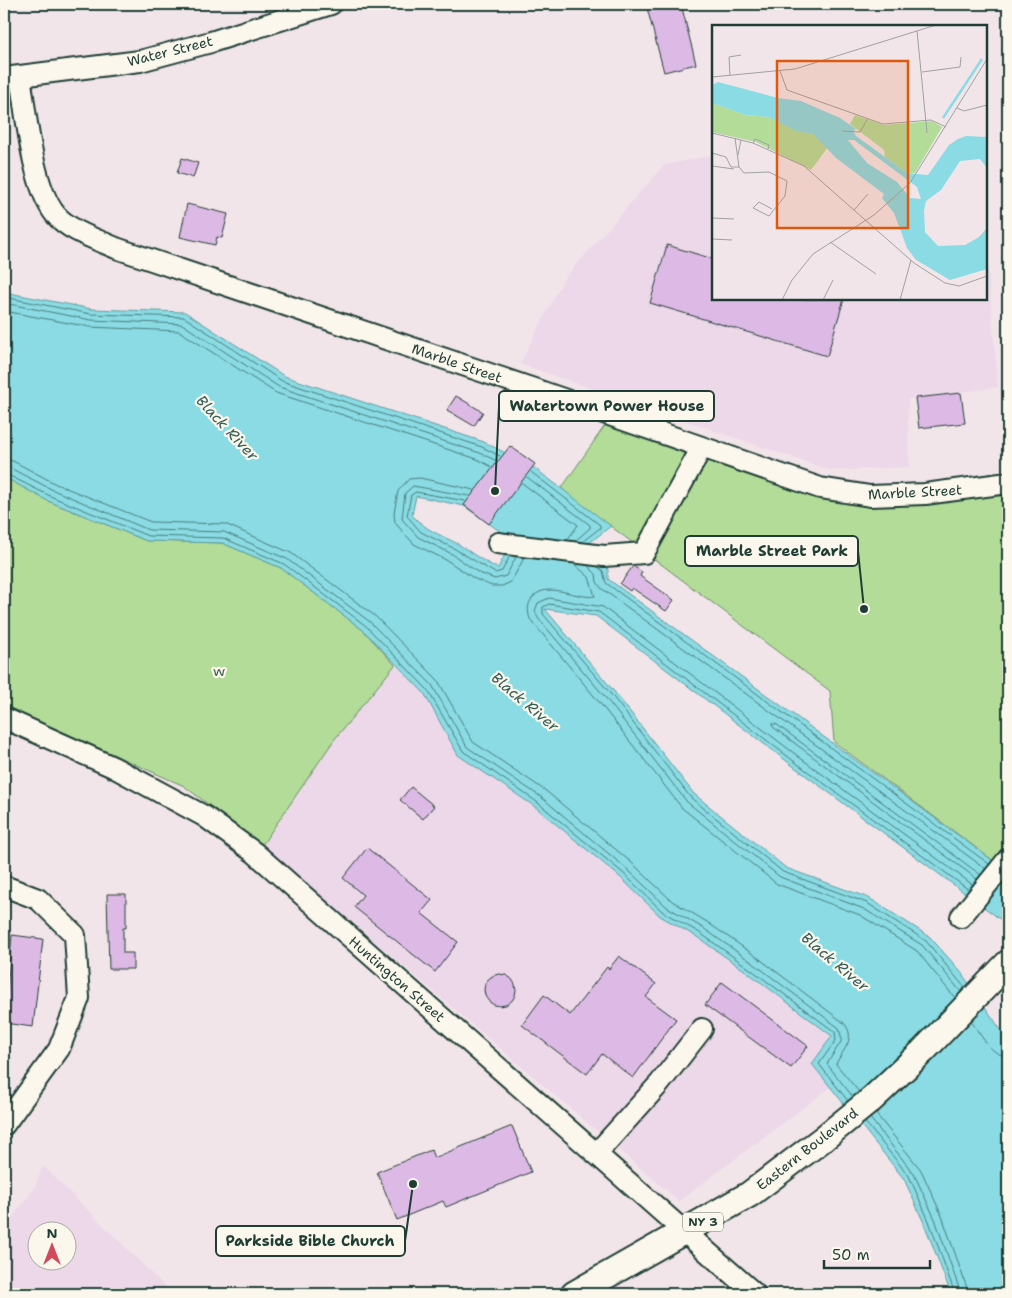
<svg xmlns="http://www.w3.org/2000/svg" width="1012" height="1298" font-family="'Shantell Sans',sans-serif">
  <rect width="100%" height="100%" fill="#f2e5ea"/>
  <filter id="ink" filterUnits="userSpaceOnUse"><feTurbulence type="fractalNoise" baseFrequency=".02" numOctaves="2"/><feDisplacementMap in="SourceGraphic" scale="10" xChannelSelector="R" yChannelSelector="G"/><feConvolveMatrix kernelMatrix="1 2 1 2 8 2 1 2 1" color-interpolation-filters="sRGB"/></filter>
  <g filter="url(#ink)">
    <path fill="#ecd8e8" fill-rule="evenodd" d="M 713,155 L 713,299 L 986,299 L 986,242 L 998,387 L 908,399 L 909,467 L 832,471 L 520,364 L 563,280 L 664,165 Z
      M 395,665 L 424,693 L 459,755 L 534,806 L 620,877 L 832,1037 L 812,1064 L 831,1087 L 679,1201 L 262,845 L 334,740 Z
      M 43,1166 L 99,1221 L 172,1294 L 4,1294 L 4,1229 L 35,1187 ZM 38,1230 L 68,1230 L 68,1260 L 38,1260 Z"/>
    <path fill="#b3dc99" stroke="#698c66" d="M 606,424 L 801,492 L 1008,489 L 1008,868 L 1003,868 L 834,742 L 830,691 L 561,489 Z
      M 4,477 L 48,501 L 147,541 L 222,543 L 281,568 L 363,630 L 395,665 L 334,740 L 262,845 L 184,786 L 4,706 Z"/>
    <path fill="#8adbe4" stroke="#5f9c9e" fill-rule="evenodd" d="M 4,292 L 92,309 L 185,312 L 284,376 L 484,442 L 533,467 L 611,526 L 584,547 L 608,569 L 608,579 L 1003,868 L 1008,868 L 1008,925 L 793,766 L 596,616 L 545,609 L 613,690 L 694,794 L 786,868 L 869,898 L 930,937 L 960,971 L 1008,1040 L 1008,1294 L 951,1294 L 924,1223 L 904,1179 L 812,1064 L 832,1036 L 747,972 L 697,937 L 660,916 L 620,877 L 534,806 L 458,755 L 424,693 L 363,630 L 281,568 L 222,543 L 147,541 L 48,501 L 4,477 ZM 416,496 L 464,506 L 504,534 L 507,551 L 498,568 C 483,562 471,552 458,544 C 439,534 427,531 412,515 Z"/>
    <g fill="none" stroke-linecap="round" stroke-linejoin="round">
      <path stroke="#4a7c7a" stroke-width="1" d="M 4,297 L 91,314 L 184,317 L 282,381 L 482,447 L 500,456
        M 4,303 L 91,320 L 182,324 L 279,387 L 480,453 L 497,461
        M 4,311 L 90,327 L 179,331 L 276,393 L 477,459 L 492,467
        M 4,460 L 13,461 L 56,484 L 151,522 L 225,524 L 291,553 L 375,616 L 437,679 L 473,742 L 546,791 L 632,863 L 672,901 L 707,922 L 757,957 L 844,1023 C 857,1039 843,1049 836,1064 L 859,1092
        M 4,467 L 10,468 L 53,490 L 149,530 L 224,532 L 287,559 L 370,622 L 432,685 L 467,747 L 541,797 L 627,869 L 667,907 L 703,928 L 753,963 L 839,1028 L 842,1040 L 827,1064 L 853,1097
        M 531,472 L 600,525 L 600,528 L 582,542
        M 4,473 L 50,496 L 148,536 L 223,538 L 284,564 L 366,626 L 427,689 L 463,751 L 537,802 L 623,873 L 663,912 L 700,933 L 749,968 L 835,1032 L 836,1040 L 819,1064 L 848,1101
        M 527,477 L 590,525 L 590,528 L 575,541
        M 522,483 L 578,525 L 567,540
        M 474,490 L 420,478 L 409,479 L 398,491 L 394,513 L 395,523 L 414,544 L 448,561 L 475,579 L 492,586 L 502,586 L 511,582 L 524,558
        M 469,496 L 413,486 L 405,493 L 402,519 L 418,537 L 452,554 L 479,573 L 495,579 L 506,576 L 516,557
        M 465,501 L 416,492 L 411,495 L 407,516 L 421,532 L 455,549 L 495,573 L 502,571 L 510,556
        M 574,564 L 589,577 L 595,596 C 577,600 544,578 531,600 C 527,606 528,613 530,619 L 599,702 L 682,808 L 777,884 L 860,915 L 917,951 L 955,998
        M 587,565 L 596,574 L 597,582 L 601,588 L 986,869
        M 598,567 L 603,571 L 606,583 L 989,864
        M 977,879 L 773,727 L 772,724 L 776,724 L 981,875
        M 965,988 L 926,941 L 867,903 L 783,872 L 691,798 L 610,693 L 543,614 L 543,607 L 549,604 L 599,612 L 795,762 L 969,890
        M 961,992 L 922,945 L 864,909 L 780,877 L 687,802 L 605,697 L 538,618 L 535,611 L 538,603 L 549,598 L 603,607 L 799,757 L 973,885
        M 971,1021 C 981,1034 990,1056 1008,1056
        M 876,1114 L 921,1170 L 942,1216 L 969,1294
        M 870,1118 L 914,1174 L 935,1219 L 961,1294
        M 865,1122 L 909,1176 L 929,1221 L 955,1294"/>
    </g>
    <path fill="#ddbae5" stroke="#1f3d34" d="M 646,4 L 681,4 L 696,64 L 664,72 Z
      M 182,158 L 198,163 L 193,178 L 177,173 Z
      M 187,204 L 228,214 L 222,238 L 217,237 L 215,245 L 180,237 Z
      M 667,245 L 713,259 L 713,299 L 844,299 L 827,356 L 650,303 Z
      M 961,393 L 965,423 L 919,428 L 915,398 Z
      M 456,396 L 483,412 L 474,426 L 447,410 Z
      M 510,446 L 535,464 L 489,524 L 464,505 Z
      M 633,566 L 642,572 L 640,576 L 674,600 L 666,611 L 632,588 L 630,591 L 620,584 Z
      M 411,787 L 434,806 L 423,819 L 400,800 Z
      M 367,848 L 432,900 L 421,913 L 458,942 L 435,972 L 354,907 L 363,895 L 343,878 Z
      M 107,894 L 126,894 L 126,928 L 123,928 L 123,953 L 133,953 L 133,969 L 109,969 Z
      M 12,935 L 43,939 L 33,1027 L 4,1023 Z
      M 619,956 L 656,984 L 646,997 L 676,1019 L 633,1078 L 602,1054 L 587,1074 L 522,1025 L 544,995 L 570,1015 L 607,967 L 609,969 Z
      M484 990a16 16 0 1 1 32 0a16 16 0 1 1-32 0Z
      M 722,982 L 808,1046 L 791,1068 L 705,1005 Z
      M 512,1126 L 531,1172 L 446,1207 L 443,1201 L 397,1220 L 377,1172 L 431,1150 L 434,1158 Z"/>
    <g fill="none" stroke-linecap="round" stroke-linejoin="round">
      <defs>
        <path id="minor" d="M 20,76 C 26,113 32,185 55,214 C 69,231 96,239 116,248 L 540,391 L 820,488 L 870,496 L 925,494 L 1008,483
          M 4,78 L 140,61 L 211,42 L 331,4
          M 498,543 L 604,556 L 644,553 L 702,447
          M 4,718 L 113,767 L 204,816 L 255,853 L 755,1294
          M 4,886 L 38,899 L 75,935 L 79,998 L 59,1049 L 4,1125
          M 961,917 L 1008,859
          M 596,1154 L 660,1083 L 702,1029"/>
        <path id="major" d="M 574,1294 L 750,1194 L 824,1138 L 872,1099 L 923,1051 L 1008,963"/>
      </defs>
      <use href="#minor" stroke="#1f3d34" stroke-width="24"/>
      <use href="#major" stroke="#1f3d34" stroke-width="29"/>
      <use href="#minor" stroke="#fbf7ec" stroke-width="20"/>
      <use href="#major" stroke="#fbf7ec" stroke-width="25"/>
    </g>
  </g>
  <g text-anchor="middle" stroke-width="4.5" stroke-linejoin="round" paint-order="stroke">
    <rect fill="#fbf7ec" stroke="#61756b" stroke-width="1" x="683" y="1212.5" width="40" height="19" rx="4"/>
    <g font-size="12" font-weight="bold" fill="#1f3d34">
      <text x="703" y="1226">NY 3</text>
    </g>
    <g font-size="14" fill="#1f3d34" stroke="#fbf7ec">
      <text transform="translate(170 51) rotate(-14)" y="5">Water Street</text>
      <text transform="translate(457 363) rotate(19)" y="5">Marble Street</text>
      <text transform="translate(915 492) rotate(-3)" y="5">Marble Street</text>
      <text transform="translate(397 979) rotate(41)" y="5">Huntington Street</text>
      <text transform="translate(807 1149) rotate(-38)" y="5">Eastern Boulevard</text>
    </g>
    <g font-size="14" fill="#3d5d48" stroke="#fbf7ec">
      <text x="219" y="676">w</text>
    </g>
    <g font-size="15" font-style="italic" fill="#345d57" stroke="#fbf7ec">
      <text transform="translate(227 428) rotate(47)" y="5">Black River</text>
      <text transform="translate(525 702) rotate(40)" y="5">Black River</text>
      <text transform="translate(835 962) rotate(40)" y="5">Black River</text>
    </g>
  </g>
  <g transform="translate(712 25)">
    <rect width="275" height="275" fill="#f2e5ea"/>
    <path d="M 0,78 L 34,90 L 57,92 L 84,105 L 101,109 L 116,122 L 99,145 L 44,117 L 0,107 ZM 143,90 L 172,100 L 220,96 L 230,102 L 203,148 L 195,148 L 173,132 L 172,125 L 138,99 Z" fill="#b3dc99"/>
    <path d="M 6,57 L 66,73 L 89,76 L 128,93 L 144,104 L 141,106 L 144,111 L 195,148 L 216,150 L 237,120 L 246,114 L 254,111 L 275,112 L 275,143 L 268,134 L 248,136 L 229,165 L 214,176 L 212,186 L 213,207 L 226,221 L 253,220 L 267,212 L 275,203 L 275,244 L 238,255 L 204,235 L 195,223 L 182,188 L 170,173 L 172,169 L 124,133 L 101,109 L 84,106 L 57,92 L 34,90 L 0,78 L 0,60 ZM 136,115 L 142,115 L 205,162 L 209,174 L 198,173 L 185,157 L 155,138 Z" fill="#8adbe4" fill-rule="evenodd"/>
    <path fill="none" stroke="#8adbe4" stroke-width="2.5" d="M 231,93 L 270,34"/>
    <path fill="none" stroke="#9ea2a1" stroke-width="1" d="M 205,6 L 215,108M 68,46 L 75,65 L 171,99 L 219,95 L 234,102M 210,47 L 248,42 L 249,32M 18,51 L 17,32 L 29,30M 0,52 L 83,44 L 224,0M 245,83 L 252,86 L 275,80M 130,106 L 148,107 L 156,93M 0,108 L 41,118 L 92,141 L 202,238 L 233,258 L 247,261 L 275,251M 41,118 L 43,114 L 57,120 L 56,124M 0,128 L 14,132 L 19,142 L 27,142 L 23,113M 26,130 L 29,115M 0,141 L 22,144M 27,142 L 32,148 L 57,147 L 75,156 L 73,171 L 57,191 L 41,183 L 47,177 L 60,184M 142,185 L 156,169M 0,193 L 22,194M 0,214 L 20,215M 118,217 L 164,249M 70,275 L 80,255 L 101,229 L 162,190 L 198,158 L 275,34M 111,275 L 121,255M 188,275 L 199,235"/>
    <path fill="#de580e" fill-opacity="0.15" stroke="#de580e" stroke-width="2.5" d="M 65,36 L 196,36 L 196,203 L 65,203 Z"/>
    <rect width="275" height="275" fill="none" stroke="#1f3d34" stroke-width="2.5"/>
  </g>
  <path fill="none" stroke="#1f3d34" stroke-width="2" d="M495 491L499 406M864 609L858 551M413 1184L405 1241"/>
  <g fill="#1f3d34" stroke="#fbf7ec" stroke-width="2">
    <circle cx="495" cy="491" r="5"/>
    <circle cx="864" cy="609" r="5"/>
    <circle cx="413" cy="1184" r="5"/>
  </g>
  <g fill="#fbf7ec" stroke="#1f3d34" stroke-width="2">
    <rect x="499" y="391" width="215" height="30" rx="5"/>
    <rect x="685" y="536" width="173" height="30" rx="5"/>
    <rect x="216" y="1226" width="189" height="30" rx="5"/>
  </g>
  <g font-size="15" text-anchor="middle" font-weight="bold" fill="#1f3d34">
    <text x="607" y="411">Watertown Power House</text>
    <text x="772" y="556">Marble Street Park</text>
    <text x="310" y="1246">Parkside Bible Church</text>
  </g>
  <rect width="1012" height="1298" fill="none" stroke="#fbf7ec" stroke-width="20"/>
  <rect x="10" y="10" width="992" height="1278" fill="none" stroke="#1f3d34" stroke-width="2" filter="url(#ink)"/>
  <g transform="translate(52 1246)"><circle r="24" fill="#fbf7ec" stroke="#a3ada2"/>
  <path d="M0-4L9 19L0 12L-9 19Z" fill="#d1495b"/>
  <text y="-8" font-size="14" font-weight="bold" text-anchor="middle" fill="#1f3d34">N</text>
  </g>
  <path d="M824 1260v8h106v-8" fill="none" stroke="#1f3d34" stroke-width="2.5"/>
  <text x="832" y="1260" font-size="15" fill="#1f3d34" stroke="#fbf7ec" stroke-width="4" paint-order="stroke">50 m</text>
</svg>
